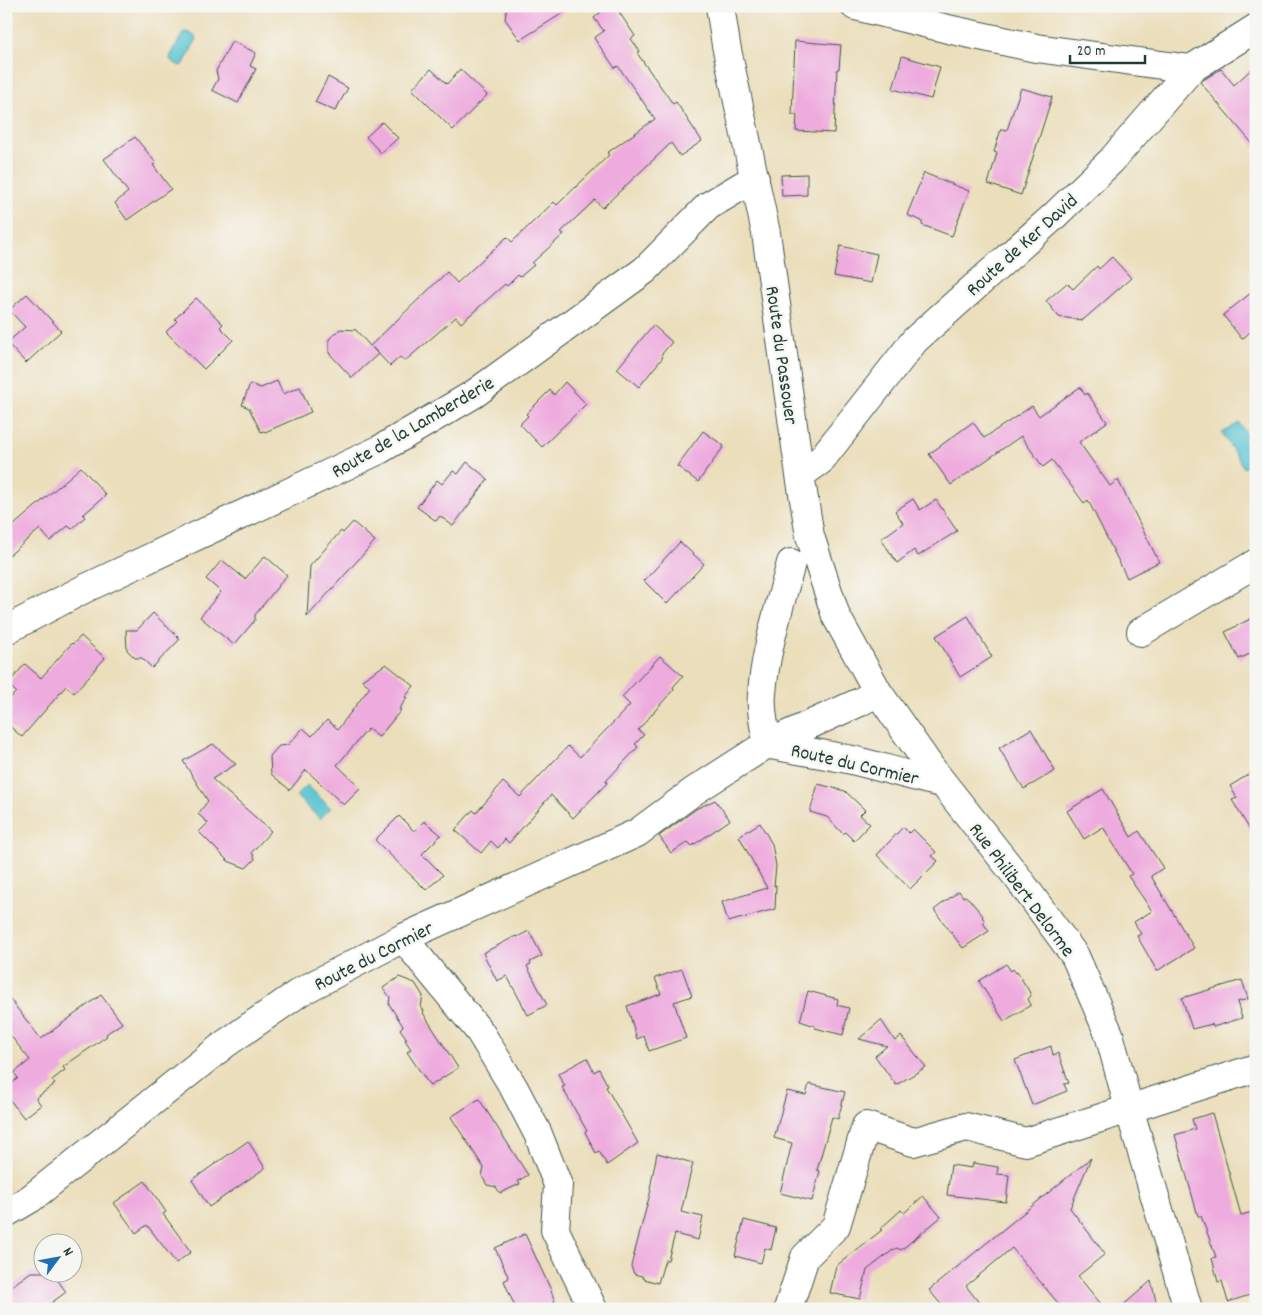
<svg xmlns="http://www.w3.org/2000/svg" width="1262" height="1315" font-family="Dekko,sans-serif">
  <rect width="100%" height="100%" fill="#f6f6f2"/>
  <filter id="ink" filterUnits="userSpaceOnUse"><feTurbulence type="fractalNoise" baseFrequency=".02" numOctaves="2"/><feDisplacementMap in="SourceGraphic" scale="10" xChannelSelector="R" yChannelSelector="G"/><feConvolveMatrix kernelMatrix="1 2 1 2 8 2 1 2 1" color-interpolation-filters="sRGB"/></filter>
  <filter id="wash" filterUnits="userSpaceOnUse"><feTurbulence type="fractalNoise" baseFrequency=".0096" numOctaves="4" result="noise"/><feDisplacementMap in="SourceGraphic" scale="20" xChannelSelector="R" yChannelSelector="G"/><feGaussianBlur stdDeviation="1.12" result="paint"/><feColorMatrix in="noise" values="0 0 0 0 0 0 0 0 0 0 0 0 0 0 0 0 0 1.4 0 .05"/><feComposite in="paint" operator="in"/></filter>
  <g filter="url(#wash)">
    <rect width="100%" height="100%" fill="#ebdebb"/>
    <path fill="#5ac5d3" stroke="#3c8184" d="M 187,32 L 195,36 L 196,40 L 184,64 L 180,66 L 171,61 L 170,57 L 183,33 Z
      M 1239,423 L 1256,448 L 1256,461 L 1244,468 L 1222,433 Z
      M 307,785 L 331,808 L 320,819 L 296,796 Z"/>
    <g id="blocks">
      <path fill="#eeabde" d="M 507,6 L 574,6 L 520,40 L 505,19 Z
        M 608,6 L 615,6 L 635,36 L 631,39 L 640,51 L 637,53 L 673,104 L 676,102 L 702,141 L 680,156 L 671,143 L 602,208 L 595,200 L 561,232 L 564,234 L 532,263 L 534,265 L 520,277 L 518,275 L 507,286 L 505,284 L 461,323 L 456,317 L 405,361 L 400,357 L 390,366 L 372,347 L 378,354 L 352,378 L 329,353 L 329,339 L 340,329 L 356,330 L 370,346 L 447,272 L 457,283 L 507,237 L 512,242 L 554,202 L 557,205 L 609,155 L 607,153 L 655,119 L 618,66 L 615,68 L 594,38 L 604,31 L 594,18 Z
        M 232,41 L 256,53 L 250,66 L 256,69 L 238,103 L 212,90 L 218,79 L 216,71 Z
        M 795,41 L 841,45 L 839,69 L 837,69 L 834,133 L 796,131 L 797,115 L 792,115 Z
        M 902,56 L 940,67 L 931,99 L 893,89 Z
        M 1256,65 L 1256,148 L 1200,82 L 1221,69 L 1234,85 Z
        M 431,69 L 447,84 L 460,69 L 487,95 L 453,130 L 412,89 Z
        M 328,77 L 348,88 L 335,111 L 315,102 Z
        M 1021,88 L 1052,97 L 1021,195 L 988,184 L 997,153 L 994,152 L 1001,129 L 1007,130 Z
        M 382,122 L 398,138 L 381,153 L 366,137 Z
        M 135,137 L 156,163 L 153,165 L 171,189 L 127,220 L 115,203 L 128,192 L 104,159 Z
        M 924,173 L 969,191 L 952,236 L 922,225 L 922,221 L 907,215 Z
        M 807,174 L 807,195 L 782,196 L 781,175 Z
        M 840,246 L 877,254 L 871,283 L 834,276 Z
        M 1112,257 L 1131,278 L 1083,320 L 1059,317 L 1046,301 L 1067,283 L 1073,289 L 1097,266 L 1099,269 Z
        M 1256,289 L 1256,327 L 1242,339 L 1223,315 Z
        M 27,294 L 61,331 L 26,363 L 7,343 L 25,327 L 9,310 Z
        M 196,298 L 223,324 L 220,327 L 233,340 L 204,369 L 166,332 L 177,321 L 175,319 Z
        M 653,325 L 672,342 L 661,355 L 663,357 L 639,387 L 617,369 Z
        M 277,381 L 283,394 L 300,387 L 311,412 L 265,432 L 264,431 L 261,432 L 249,408 L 242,405 L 250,384 L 261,388 Z
        M 565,382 L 586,404 L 542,447 L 520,424 L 528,416 L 526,414 L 550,390 L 554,395 Z
        M 1080,387 L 1085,395 L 1087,393 L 1107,422 L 1079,442 L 1110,486 L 1118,480 L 1159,562 L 1127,578 L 1088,500 L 1084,503 L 1052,460 L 1043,467 L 1021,436 L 951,485 L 929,454 L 973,422 L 984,438 L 1032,406 L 1039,416 Z
        M 703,431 L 724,446 L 698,482 L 677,466 Z
        M 467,462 L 488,479 L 453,526 L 440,516 L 436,521 L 417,507 L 437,480 L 442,484 L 453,471 L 458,474 Z
        M 81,467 L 106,495 L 83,515 L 85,517 L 72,529 L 68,526 L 50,541 L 40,529 L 6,558 L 6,532 Z
        M 913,499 L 920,510 L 936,500 L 957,531 L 918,556 L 914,550 L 897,563 L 881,539 L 903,523 L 895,511 Z
        M 353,522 L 375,541 L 307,617 L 310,566 L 341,531 L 343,533 Z
        M 680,542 L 704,564 L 667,604 L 644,581 Z
        M 265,556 L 287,575 L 255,615 L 255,620 L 234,645 L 200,617 L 221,592 L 206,579 L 222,560 L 245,579 Z
        M 153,613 L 180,639 L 152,668 L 142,658 L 135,658 L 127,650 L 126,630 L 137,630 Z
        M 968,616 L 992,657 L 960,677 L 936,636 Z
        M 1256,616 L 1256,651 L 1239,659 L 1225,632 Z
        M 81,636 L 105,658 L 74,693 L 66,686 L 22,737 L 6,723 L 6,703 L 16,692 L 8,684 L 25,664 L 41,678 L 72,643 L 73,644 Z
        M 660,656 L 683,676 L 673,687 L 674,689 L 638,730 L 644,735 L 635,744 L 638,747 L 606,781 L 607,783 L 573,818 L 551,795 L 509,843 L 505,839 L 498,848 L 491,841 L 481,853 L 455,830 L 473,810 L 476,813 L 503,782 L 520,797 L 568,746 L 580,757 L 630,705 L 622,697 Z
        M 386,664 L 414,686 L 405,697 L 407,698 L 399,709 L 401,710 L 379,737 L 368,729 L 337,765 L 361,788 L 344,805 L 306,770 L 290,790 L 271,774 L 270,756 L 279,746 L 288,745 L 303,728 L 312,736 L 327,720 L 338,729 L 370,687 L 362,680 Z
        M 1031,729 L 1055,771 L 1024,789 L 999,748 Z
        M 213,744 L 236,764 L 212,779 L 271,831 L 252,852 L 255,859 L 246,868 L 228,861 L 199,832 L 208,823 L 198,814 L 208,801 L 183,761 Z
        M 1256,770 L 1256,840 L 1232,800 L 1237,798 L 1230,786 Z
        M 818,784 L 845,791 L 865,810 L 860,815 L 870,824 L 854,841 L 845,832 L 843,834 L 827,817 L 810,812 Z
        M 1103,789 L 1131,837 L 1139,831 L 1163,868 L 1151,876 L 1194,948 L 1157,971 L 1137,936 L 1141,934 L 1134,922 L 1152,911 L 1128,876 L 1132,874 L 1103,827 L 1084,839 L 1067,811 Z
        M 715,800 L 730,820 L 692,846 L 688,842 L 671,853 L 659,836 L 696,809 Z
        M 399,816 L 414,831 L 424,821 L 441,835 L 422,854 L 443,875 L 426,890 L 375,840 Z
        M 760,823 L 772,844 L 776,866 L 774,886 L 776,885 L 775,909 L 728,922 L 722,902 L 767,888 L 739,836 Z
        M 903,827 L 909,833 L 913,829 L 936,852 L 932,856 L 938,861 L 910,889 L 877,855 Z
        M 959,891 L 963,897 L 965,896 L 969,899 L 983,916 L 982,917 L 985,921 L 983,923 L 989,931 L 963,948 L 934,910 Z
        M 529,931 L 542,956 L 530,962 L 531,964 L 527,966 L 547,1005 L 528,1015 L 507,976 L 497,981 L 483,953 L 516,936 L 517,937 Z
        M 1006,964 L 1011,971 L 1013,969 L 1016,973 L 1017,972 L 1029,991 L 1031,996 L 1028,999 L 1031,1005 L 1004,1021 L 979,981 Z
        M 682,969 L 692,996 L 674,1002 L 686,1038 L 649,1051 L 644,1036 L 637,1039 L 627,1006 L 661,994 L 655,978 Z
        M 399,977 L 415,983 L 423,996 L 421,1007 L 424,1011 L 423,1013 L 458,1068 L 430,1086 L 407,1052 L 411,1049 L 405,1040 L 407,1039 L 400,1029 L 403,1026 L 389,1004 L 390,997 L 383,988 Z
        M 1242,980 L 1248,999 L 1237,1002 L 1242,1018 L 1213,1027 L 1212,1024 L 1192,1029 L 1182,998 Z
        M 808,991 L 838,999 L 837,1005 L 849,1008 L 843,1035 L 815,1028 L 815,1026 L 800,1021 Z
        M 6,994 L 41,1039 L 101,995 L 122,1023 L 106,1034 L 107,1036 L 63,1067 L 65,1070 L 52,1080 L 55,1084 L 36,1098 L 41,1105 L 24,1118 L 6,1095 L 6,1089 L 18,1078 L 14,1073 L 30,1060 L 6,1030 Z
        M 881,1020 L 895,1041 L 901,1036 L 926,1067 L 896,1085 L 875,1056 L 887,1046 L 859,1039 Z
        M 1051,1046 L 1053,1055 L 1058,1053 L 1069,1083 L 1064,1084 L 1067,1091 L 1032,1105 L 1015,1060 Z
        M 587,1058 L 594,1072 L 599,1069 L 608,1086 L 606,1087 L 638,1143 L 607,1165 L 599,1151 L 596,1153 L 585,1132 L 587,1131 L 562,1087 L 565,1086 L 558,1074 Z
        M 809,1084 L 845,1092 L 838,1119 L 832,1117 L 817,1170 L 820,1171 L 812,1201 L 780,1193 L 792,1143 L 774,1138 L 787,1091 L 806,1095 Z
        M 479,1099 L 528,1175 L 518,1181 L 520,1184 L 500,1193 L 496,1187 L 487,1185 L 482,1176 L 484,1168 L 451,1117 Z
        M 1212,1113 L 1241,1215 L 1256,1211 L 1256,1293 L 1228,1302 L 1222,1281 L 1218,1282 L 1212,1258 L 1216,1257 L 1201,1216 L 1198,1216 L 1175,1135 L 1195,1129 L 1192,1119 Z
        M 248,1141 L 265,1168 L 209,1207 L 192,1180 Z
        M 657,1153 L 693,1163 L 681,1212 L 703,1217 L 698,1240 L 675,1234 L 668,1260 L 665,1260 L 658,1283 L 644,1279 L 642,1276 L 634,1274 L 631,1266 L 651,1190 L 650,1189 Z
        M 1091,1158 L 1070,1208 L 1105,1254 L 1078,1276 L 1105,1309 L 1063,1309 L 1012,1248 L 966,1286 L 984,1309 L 945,1309 L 929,1290 Z
        M 973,1163 L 998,1167 L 997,1174 L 1009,1175 L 1006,1202 L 947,1195 L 951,1165 L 972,1168 Z
        M 145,1181 L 166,1212 L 163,1214 L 191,1252 L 176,1263 L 147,1225 L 136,1233 L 114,1203 Z
        M 923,1196 L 941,1217 L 901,1250 L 897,1248 L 893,1250 L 867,1270 L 860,1299 L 830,1293 L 836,1266 L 882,1230 L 880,1229 L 901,1210 L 904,1213 Z
        M 744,1220 L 776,1228 L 771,1250 L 765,1248 L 761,1263 L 735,1256 Z
        M 525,1234 L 550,1288 L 555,1302 L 552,1303 L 555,1309 L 516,1309 L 504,1281 L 509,1278 L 495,1248 Z
        M 31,1272 L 52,1272 L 66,1292 L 43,1309 L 6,1309 L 6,1290 Z
        M 1151,1281 L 1158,1309 L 1119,1309 Z"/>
    </g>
  </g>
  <g filter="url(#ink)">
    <use href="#blocks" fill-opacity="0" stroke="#3e5548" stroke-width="1"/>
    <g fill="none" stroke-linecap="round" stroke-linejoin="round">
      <defs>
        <path id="minor" d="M 720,6 L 726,45 L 766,233 L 800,475 L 810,536 L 836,616 L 878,692 L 931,768 L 1018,878 L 1075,956 L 1109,1034 L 1129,1108 L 1188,1309
          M 855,6 L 952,30 L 1036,48 L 1191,69
          M 800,475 L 820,461 L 915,340 L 1052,218 L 1111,161 L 1191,69 L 1256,28
          M 791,563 C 780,606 765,650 762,694 C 760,710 765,728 767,744 C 795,750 824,754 852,760 C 882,767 912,777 942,783
          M 6,630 L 84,589 L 379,450 L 474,394 L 645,270 L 708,206 L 755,178
          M 1141,632 L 1256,563
          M 403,938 L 480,1032 L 514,1088 L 538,1134 L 558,1185 L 555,1230 L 593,1309
          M 6,1213 L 30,1199 L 225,1044 L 300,992 L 403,938 L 637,833 L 694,791 L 767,744 L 860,702 L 878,692
          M 788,1309 L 805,1257 L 836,1226 L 866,1126 L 913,1142 L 966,1127 L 1026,1142 L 1256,1068"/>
      </defs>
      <use href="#minor" stroke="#3e5548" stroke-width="30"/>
      <use href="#minor" stroke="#fff" stroke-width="28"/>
    </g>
  </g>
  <g text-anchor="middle" stroke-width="5" stroke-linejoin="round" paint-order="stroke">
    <g font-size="20" fill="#1f3d34" stroke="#f6f6f2">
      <text transform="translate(1021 244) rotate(-42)" y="7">Route de Ker David</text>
      <text transform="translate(783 355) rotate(82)" y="7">Route du Passouer</text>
      <text transform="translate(412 426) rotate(-30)" y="7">Route de la Lamberderie</text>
      <text transform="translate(855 763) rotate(13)" y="7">Route du Cormier</text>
      <text transform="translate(1023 889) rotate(53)" y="7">Rue Philibert Delorme</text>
      <text transform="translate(373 955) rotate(-27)" y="7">Route du Cormier</text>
    </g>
  </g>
  <rect width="1262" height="1315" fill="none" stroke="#f6f6f2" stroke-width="25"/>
  <g transform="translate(58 1258) rotate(58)"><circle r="24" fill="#f6f6f2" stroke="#a0aca6"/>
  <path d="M0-4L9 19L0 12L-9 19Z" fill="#1f6fb2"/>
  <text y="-8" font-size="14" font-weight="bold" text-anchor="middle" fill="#1f3d34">N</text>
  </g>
  <path d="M1070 55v8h75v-8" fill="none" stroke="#1f3d34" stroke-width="2.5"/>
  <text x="1077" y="55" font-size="15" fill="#1f3d34" stroke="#f6f6f2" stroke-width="4" paint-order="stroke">20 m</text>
</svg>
